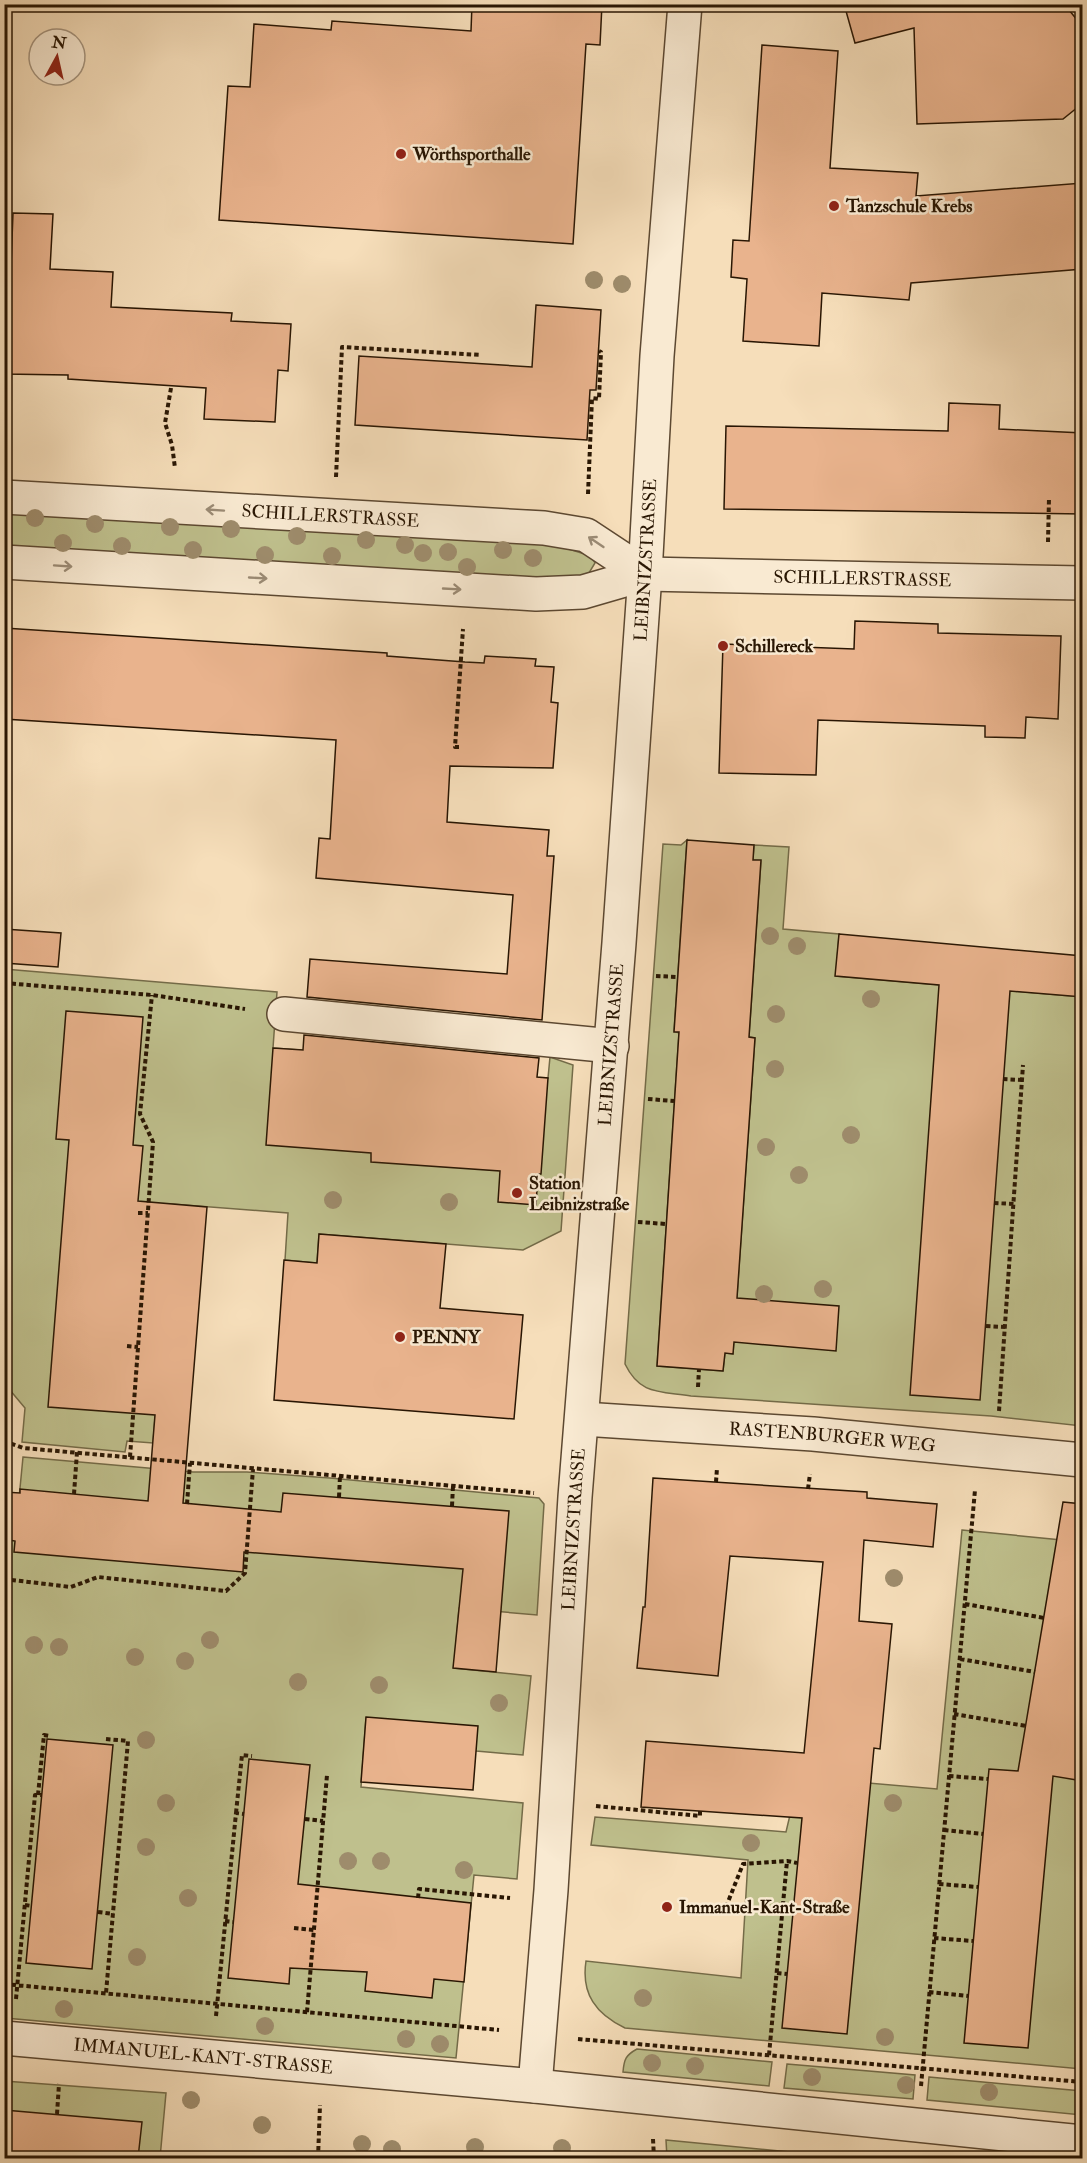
<svg xmlns="http://www.w3.org/2000/svg" width="1087" height="2163" font-family="'IM FELL Double Pica',serif">
  <rect width="100%" height="100%" fill="#f6deba"/>
  <filter id="stains"><feTurbulence type="fractalNoise" baseFrequency=".00333" numOctaves="4"/><feColorMatrix values="0 0 0 0 .2 0 0 0 0 .09 0 0 0 0 .02 0 0 0 .5 -.17"/></filter>
  <radialGradient id="worn" r=".72"><stop offset=".6" stop-color="#630" stop-opacity="0"/><stop offset="1" stop-color="#630" stop-opacity=".3"/></radialGradient>
  <path fill="#bfc08d" stroke="#746b48" stroke-width="1.5" d="M 4,512 L 556,545 L 591,556 L 595,563 L 589,573 L 574,579 L 550,579 L 5,548 Z
    M 687,840 L 674,1031 L 679,1033 L 657,1366 L 723,1371 L 725,1353 L 733,1354 L 755,1038 L 749,1037 L 761,861 L 753,860 L 754,845 L 789,847 L 783,929 L 839,934 L 836,976 L 1082,997 L 1082,1426 L 991,1416 L 691,1396 C 659,1391 640,1395 625,1364 L 663,844 L 681,845 Z
    M 4,969 L 277,992 L 273,1048 L 328,1052 L 422,1074 L 548,1078 L 550,1057 L 573,1065 L 561,1231 L 523,1250 L 319,1234 L 317,1263 L 285,1260 L 288,1213 L 172,1204 L 153,1443 L 127,1441 L 125,1452 L 22,1442 L 25,1408 L 4,1383 Z
    M 23,1457 L 193,1472 L 247,1472 L 330,1478 L 539,1498 L 544,1504 L 537,1615 L 459,1608 L 454,1668 L 531,1676 L 523,1755 L 476,1751 L 366,1718 L 361,1787 L 523,1803 L 517,1879 L 474,1875 L 456,2058 L 5,2018 L 4,1539 L 15,1540 Z
    M 962,1530 L 1082,1542 L 1082,2069 L 625,2028 C 596,2014 581,1994 586,1961 L 741,1978 L 748,1860 L 591,1845 L 595,1817 L 786,1832 L 799,1777 L 937,1789 Z
    M 637,2049 L 772,2062 L 769,2086 L 623,2072 C 624,2059 626,2055 637,2049 Z
    M 787,2064 L 915,2075 L 913,2099 L 784,2088 Z
    M 929,2077 L 1082,2091 L 1082,2115 L 927,2100 Z
    M 4,2081 L 166,2093 L 160,2158 L 5,2158 Z
    M 666,2140 L 830,2156 L 832,2158 L 667,2158 Z"/>
  <path fill="#e9b38d" stroke="#291603" stroke-width="1.5" d="M 472,4 L 602,4 L 600,45 L 586,44 L 573,244 L 219,220 L 228,86 L 250,87 L 254,24 L 331,30 L 332,21 L 471,31 Z
    M 844,4 L 1064,4 L 1083,27 L 1083,103 L 1063,119 L 917,124 L 914,28 L 855,43 Z
    M 762,45 L 838,51 L 830,168 L 918,173 L 916,196 L 1083,183 L 1083,269 L 911,283 L 909,300 L 822,293 L 819,346 L 743,341 L 747,279 L 731,277 L 733,240 L 749,241 Z
    M 13,213 L 53,214 L 50,269 L 113,272 L 111,307 L 232,313 L 231,321 L 291,324 L 288,371 L 278,370 L 275,422 L 204,419 L 206,388 L 68,379 L 68,375 L 4,374 L 4,292 L 10,292 Z
    M 536,305 L 601,310 L 596,390 L 590,390 L 587,440 L 355,425 L 359,356 L 532,367 Z
    M 949,403 L 1000,405 L 999,429 L 1083,433 L 1083,514 L 724,509 L 726,426 L 948,431 Z
    M 855,621 L 938,624 L 938,633 L 1061,636 L 1058,719 L 1026,717 L 1025,738 L 985,737 L 985,726 L 818,720 L 816,775 L 719,773 L 723,644 L 854,649 Z
    M 4,628 L 387,653 L 387,656 L 465,662 L 484,663 L 485,656 L 536,659 L 535,666 L 554,667 L 551,702 L 558,703 L 553,768 L 450,766 L 447,822 L 549,830 L 547,856 L 554,856 L 542,1020 L 307,997 L 310,959 L 507,974 L 513,895 L 316,878 L 319,838 L 330,839 L 336,740 L 4,719 Z
    M 687,840 L 754,845 L 753,860 L 761,860 L 749,1037 L 755,1038 L 737,1298 L 839,1306 L 836,1351 L 734,1342 L 733,1354 L 725,1353 L 723,1371 L 657,1366 L 679,1032 L 674,1032 Z
    M 4,929 L 61,933 L 58,967 L 4,963 Z
    M 839,934 L 1083,956 L 1083,997 L 1010,991 L 980,1400 L 910,1395 L 939,985 L 835,976 Z
    M 66,1011 L 143,1017 L 133,1145 L 143,1146 L 138,1201 L 207,1207 L 183,1503 L 281,1512 L 283,1493 L 509,1511 L 496,1672 L 453,1668 L 463,1569 L 244,1552 L 243,1572 L 14,1552 L 15,1541 L 4,1539 L 4,1492 L 20,1493 L 20,1489 L 148,1501 L 155,1415 L 48,1407 L 69,1140 L 56,1139 Z
    M 304,1035 L 539,1058 L 537,1077 L 548,1078 L 541,1174 L 538,1174 L 536,1205 L 498,1202 L 500,1171 L 371,1162 L 371,1153 L 266,1145 L 273,1048 L 303,1050 Z
    M 319,1234 L 446,1244 L 440,1308 L 523,1315 L 514,1419 L 274,1400 L 284,1260 L 317,1263 Z
    M 653,1478 L 867,1492 L 867,1498 L 937,1504 L 933,1547 L 864,1540 L 859,1621 L 892,1624 L 880,1749 L 874,1748 L 847,2034 L 782,2028 L 802,1818 L 641,1807 L 646,1741 L 804,1753 L 823,1562 L 730,1556 L 718,1676 L 637,1668 L 643,1607 L 645,1607 Z
    M 1063,1502 L 1083,1504 L 1083,1781 L 1053,1776 L 1028,2048 L 964,2043 L 989,1769 L 1018,1771 Z
    M 366,1717 L 478,1726 L 473,1790 L 361,1782 Z
    M 47,1739 L 113,1745 L 92,1969 L 26,1963 Z
    M 249,1759 L 310,1765 L 298,1884 L 471,1903 L 464,1982 L 434,1979 L 432,1998 L 365,1991 L 367,1972 L 290,1968 L 289,1984 L 228,1978 Z
    M 4,2110 L 142,2122 L 138,2158 L 4,2158 Z"/>
  <g fill="none" stroke-linecap="round" stroke-linejoin="round">
    <defs>
      <g id="minor">
        <path id="s1" d="M 4,497 L 544,528 L 586,535 L 645,574"/>
        <path id="s2" d="M 4,562 L 536,594 L 583,592 L 645,574 L 1082,583"/>
        <path d="M 284,1014 L 612,1046"/>
        <path id="s3" d="M 583,1419 L 813,1434 L 1082,1460"/>
        <path id="s4" d="M 4,2038 L 535,2086 L 1082,2142"/>
        <path id="s5" d="M 535,2086 L 551,1890 L 575,1497 L 619,943 L 645,574 L 657,356 L 685,4"/>
      </g>
    </defs>
    <use href="#minor" stroke="#5c4831" stroke-width="36"/>
    <path stroke="#291603" stroke-width="4" stroke-dasharray="4.5 3" stroke-linecap="butt" d="M 171,388 L 165,423 L 172,445 L 175,468
      M 336,477 L 342,347 L 481,355
      M 588,494 L 592,398 L 599,399 L 601,352 L 599,351
      M 1048,542 L 1049,498
      M 459,747 L 455,747 L 463,629
      M 656,976 L 678,977
      M 4,983 L 152,995 L 245,1009
      M 1003,1079 L 1022,1080
      M 648,1099 L 674,1101
      M 994,1203 L 1014,1204
      M 138,1213 L 148,1213
      M 638,1222 L 666,1224
      M 986,1326 L 1005,1327
      M 127,1346 L 138,1347
      M 698,1387 L 699,1369
      M 999,1411 L 1023,1065
      M 4,1441 L 23,1448 L 534,1493
      M 130,1457 L 153,1142 L 140,1114 L 152,995
      M 716,1482 L 717,1468
      M 808,1489 L 810,1474
      M 74,1494 L 77,1452
      M 339,1497 L 340,1476
      M 187,1504 L 190,1463
      M 452,1506 L 453,1486
      M 4,1579 L 71,1587 L 98,1577 L 226,1591 L 245,1573 L 253,1469
      M 965,1604 L 1044,1618
      M 960,1659 L 1035,1672
      M 954,1714 L 1026,1726
      M 106,1739 L 128,1741 L 106,1993
      M 949,1776 L 988,1779
      M 38,1795 L 44,1735 L 50,1736
      M 596,1806 L 700,1816 L 700,1811
      M 236,1813 L 242,1755 L 252,1756
      M 305,1819 L 323,1821
      M 944,1830 L 983,1834
      M 939,1884 L 978,1887
      M 418,1898 L 419,1889 L 510,1898
      M 25,1905 L 32,1906
      M 726,1907 L 743,1864 L 787,1861 L 797,1863
      M 98,1912 L 113,1914
      M 225,1921 L 233,1922
      M 294,1928 L 314,1930
      M 934,1938 L 973,1941
      M 777,1973 L 787,1974
      M 4,1984 L 499,2030
      M 929,1992 L 968,1996
      M 16,1999 L 35,1795 L 42,1795
      M 307,2012 L 327,1775
      M 216,2016 L 236,1813 L 244,1814
      M 578,2039 L 1082,2082
      M 769,2055 L 787,1861
      M 921,2086 L 975,1490
      M 57,2114 L 59,2084
      M 653,2139 L 654,2158
      M 318,2158 L 320,2105"/>
    <use href="#minor" stroke="#f9ead2" stroke-width="33"/>
  </g>
  <g fill="#9e8c6c">
    <circle cx="594" cy="280" r="9"/>
    <circle cx="622" cy="284" r="9"/>
    <circle cx="35" cy="518" r="9"/>
    <circle cx="95" cy="524" r="9"/>
    <circle cx="170" cy="527" r="9"/>
    <circle cx="231" cy="529" r="9"/>
    <circle cx="297" cy="536" r="9"/>
    <circle cx="366" cy="540" r="9"/>
    <circle cx="63" cy="543" r="9"/>
    <circle cx="405" cy="545" r="9"/>
    <circle cx="122" cy="546" r="9"/>
    <circle cx="193" cy="550" r="9"/>
    <circle cx="503" cy="550" r="9"/>
    <circle cx="448" cy="552" r="9"/>
    <circle cx="423" cy="553" r="9"/>
    <circle cx="265" cy="555" r="9"/>
    <circle cx="332" cy="556" r="9"/>
    <circle cx="533" cy="558" r="9"/>
    <circle cx="467" cy="567" r="9"/>
    <circle cx="770" cy="936" r="9"/>
    <circle cx="797" cy="946" r="9"/>
    <circle cx="871" cy="999" r="9"/>
    <circle cx="776" cy="1014" r="9"/>
    <circle cx="775" cy="1069" r="9"/>
    <circle cx="851" cy="1135" r="9"/>
    <circle cx="766" cy="1147" r="9"/>
    <circle cx="799" cy="1175" r="9"/>
    <circle cx="333" cy="1200" r="9"/>
    <circle cx="449" cy="1202" r="9"/>
    <circle cx="823" cy="1289" r="9"/>
    <circle cx="764" cy="1294" r="9"/>
    <circle cx="894" cy="1578" r="9"/>
    <circle cx="210" cy="1640" r="9"/>
    <circle cx="34" cy="1645" r="9"/>
    <circle cx="59" cy="1647" r="9"/>
    <circle cx="135" cy="1657" r="9"/>
    <circle cx="185" cy="1661" r="9"/>
    <circle cx="298" cy="1682" r="9"/>
    <circle cx="379" cy="1685" r="9"/>
    <circle cx="499" cy="1703" r="9"/>
    <circle cx="146" cy="1740" r="9"/>
    <circle cx="166" cy="1803" r="9"/>
    <circle cx="893" cy="1803" r="9"/>
    <circle cx="751" cy="1843" r="9"/>
    <circle cx="146" cy="1847" r="9"/>
    <circle cx="348" cy="1861" r="9"/>
    <circle cx="381" cy="1861" r="9"/>
    <circle cx="464" cy="1870" r="9"/>
    <circle cx="188" cy="1898" r="9"/>
    <circle cx="137" cy="1957" r="9"/>
    <circle cx="643" cy="1998" r="9"/>
    <circle cx="64" cy="2009" r="9"/>
    <circle cx="265" cy="2026" r="9"/>
    <circle cx="885" cy="2037" r="9"/>
    <circle cx="406" cy="2039" r="9"/>
    <circle cx="440" cy="2044" r="9"/>
    <circle cx="652" cy="2063" r="9"/>
    <circle cx="695" cy="2066" r="9"/>
    <circle cx="812" cy="2077" r="9"/>
    <circle cx="906" cy="2085" r="9"/>
    <circle cx="989" cy="2092" r="9"/>
    <circle cx="191" cy="2100" r="9"/>
    <circle cx="262" cy="2125" r="9"/>
    <circle cx="362" cy="2144" r="9"/>
    <circle cx="475" cy="2147" r="9"/>
    <circle cx="562" cy="2148" r="9"/>
    <circle cx="392" cy="2149" r="9"/>
  </g>
  <defs><path id="oneway-shaft" d="M-6 0H5M1.5-3L5.5 0L1.5 3" fill="none" stroke-width="1.6" stroke-linecap="round" stroke-linejoin="round" transform="scale(1.5)"/></defs>
  <g stroke="#9b8b75">
    <use href="#oneway-shaft" transform="translate(215 510) rotate(-176)"/>
    <use href="#oneway-shaft" transform="translate(596 542) rotate(-146)"/>
    <use href="#oneway-shaft" transform="translate(63 566) rotate(4)"/>
    <use href="#oneway-shaft" transform="translate(258 578) rotate(3)"/>
    <use href="#oneway-shaft" transform="translate(452 589) rotate(3)"/>
  </g>
  <g fill="#8f2418" stroke="#f9ead2" stroke-width="2">
    <circle cx="401" cy="154" r="6"/>
    <circle cx="834" cy="206" r="6"/>
    <circle cx="723" cy="646" r="6"/>
    <circle cx="517" cy="1193" r="6"/>
    <circle cx="400" cy="1337" r="6"/>
    <circle cx="667" cy="1907" r="6"/>
  </g>
  <g text-anchor="middle" stroke-width="5" stroke-linejoin="round" paint-order="stroke">
    <g font-size="18" font-weight="bold" fill="#291603" stroke="#f9ead2" text-anchor="start">
      <text x="413" y="160">Wörthsporthalle</text>
      <text x="846" y="212">Tanzschule Krebs</text>
      <text x="735" y="652">Schillereck</text>
      <text x="529" y="1189">Station<tspan x="529" dy="21">Leibnizstraße</tspan></text>
      <text x="412" y="1343">PENNY</text>
      <text x="679" y="1913">Immanuel-Kant-Straße</text>
    </g>
    <g font-size="18" fill="#291603" stroke="#f9ead2">
      <text dy="6" stroke="none"><textPath href="#s1" startOffset="327">SCHILLERSTRASSE</textPath></text>
      <text dy="6" stroke="none"><textPath href="#s5" startOffset="1530">LEIBNIZSTRASSE</textPath></text>
      <text dy="6" stroke="none"><textPath href="#s2" startOffset="862">SCHILLERSTRASSE</textPath></text>
      <text dy="6" stroke="none"><textPath href="#s5" startOffset="1044">LEIBNIZSTRASSE</textPath></text>
      <text dy="6" stroke="none"><textPath href="#s3" startOffset="250">RASTENBURGER WEG</textPath></text>
      <text dy="6" stroke="none"><textPath href="#s5" startOffset="558">LEIBNIZSTRASSE</textPath></text>
      <text dy="6" stroke="none"><textPath href="#s4" startOffset="200">IMMANUEL-KANT-STRASSE</textPath></text>
    </g>
  </g>
  <rect width="1087" height="2163" fill="none" stroke="#f6deba" stroke-width="24"/>
  <rect x="6" y="6" width="1075" height="2151" fill="none" stroke="#291603" stroke-width="3"/>
  <rect x="12" y="12" width="1063" height="2139" fill="none" stroke="#291603" stroke-width="1.5"/>
  <g transform="translate(57 57) rotate(8)"><circle r="28" fill="#f9ead2" stroke="#a6957f" stroke-width="1.5"/>
  <path d="M0-4.5L10 22L0 15L-10 22Z" fill="#8f2418"/>
  <text y="-9" font-size="16" font-weight="bold" text-anchor="middle" fill="#291603">N</text>
  </g>
  <rect width="100%" height="100%" filter="url(#stains)"/>
  <rect width="100%" height="100%" fill="url(#worn)"/>
</svg>
